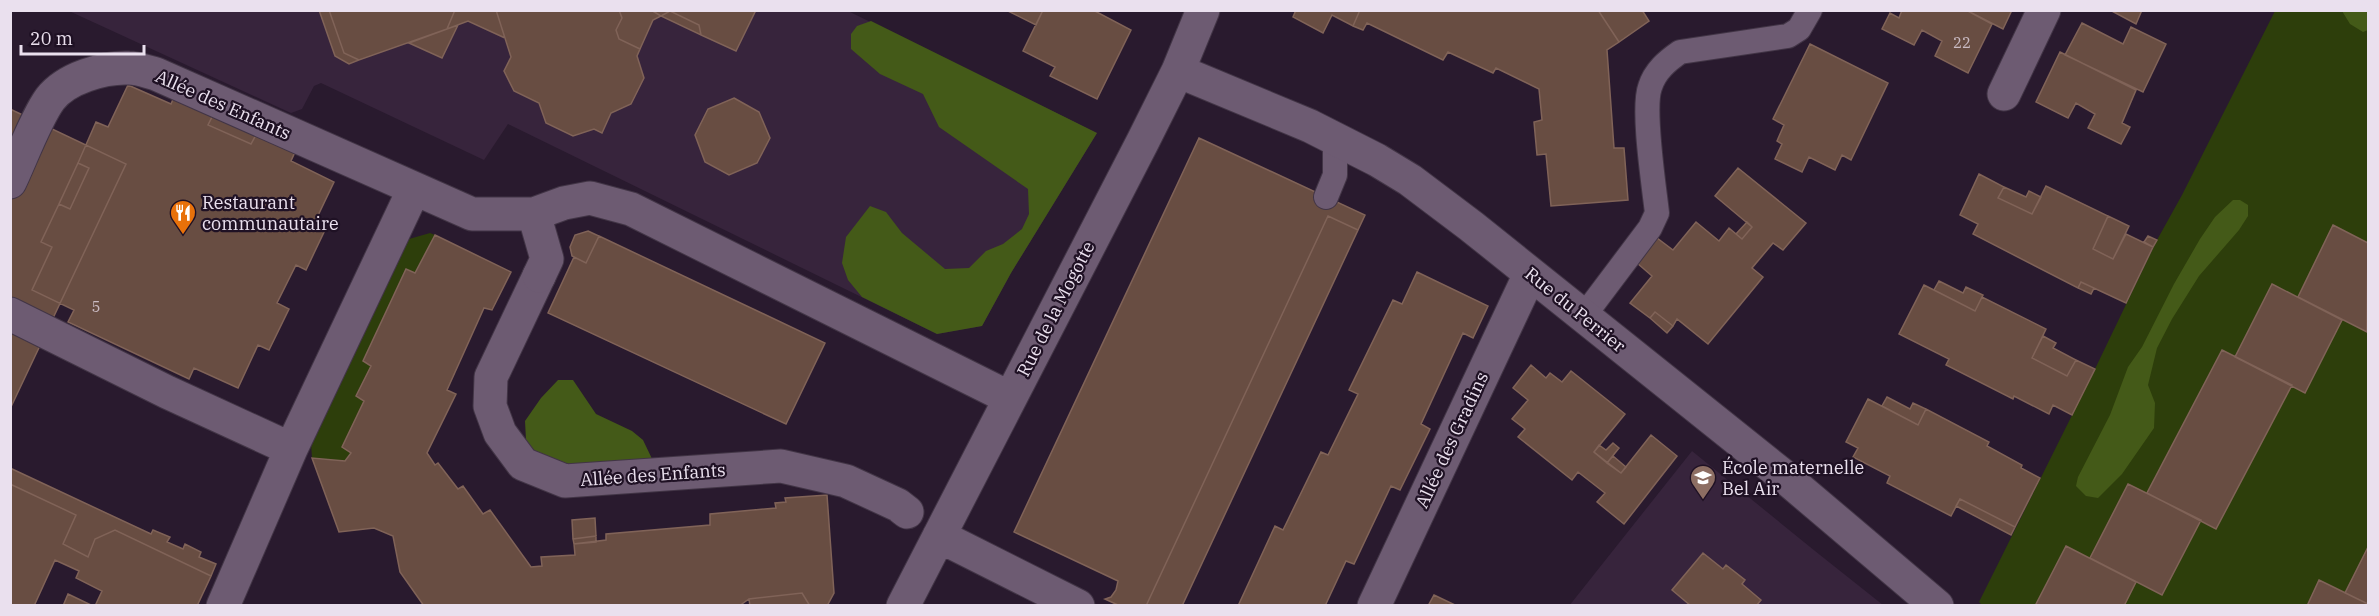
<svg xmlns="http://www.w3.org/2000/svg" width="2379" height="616" font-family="'IBM Plex Serif',serif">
  <rect width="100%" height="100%" fill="#291a2e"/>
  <path fill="#37243c" d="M 69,11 L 848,11 L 1097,133 L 1011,273 L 982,326 L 937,334 L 508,124 L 484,160 L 321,83 L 314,86 L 302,109 L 291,113 Z
    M 1692,451 L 1815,551 L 1883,605 L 1569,606 Z"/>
  <path fill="#2d3e0b" d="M 2275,11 L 2368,11 L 2368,547 L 2345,593 L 2319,580 L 2307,605 L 1983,606 L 1979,602 L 2095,369 L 2157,240 L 2182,195 Z
    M 430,233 L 435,235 L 415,273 L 406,269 L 363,361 L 371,366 L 356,395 L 364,401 L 342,447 L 351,453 L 345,461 L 312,458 L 310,429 L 409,239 Z"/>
  <path fill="#445a18" d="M 2342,11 L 2368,11 L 2368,30 L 2363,32 L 2350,24 Z
    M 871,21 L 1097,133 L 1011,273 L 982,326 L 937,334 L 862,297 L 848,280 L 842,263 L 846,237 L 870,206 L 886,212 L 902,233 L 945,269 L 969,268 L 986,251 L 1003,244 L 1022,229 L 1029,214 L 1028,189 L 939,127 L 923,94 L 880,74 L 851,49 L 851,34 L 857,26 Z
    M 2233,200 L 2240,200 L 2248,205 L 2248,216 L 2239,230 L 2199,276 L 2172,319 L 2157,348 L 2148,385 L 2155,403 L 2154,428 L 2122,474 L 2098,498 L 2086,496 L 2076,486 L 2078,477 L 2110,415 L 2128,367 L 2142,347 L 2174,284 L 2200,239 L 2215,217 Z
    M 558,380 L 573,380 L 596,414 L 632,431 L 643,440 L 654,463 L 579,475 L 535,454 L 526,440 L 525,421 L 541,398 Z"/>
  <path fill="#684d42" stroke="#806358" stroke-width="1.5" d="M 319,10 L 329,10 L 344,53 L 359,60 L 349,64 L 335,56 Z
    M 329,10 L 455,10 L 447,29 L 359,60 L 344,53 Z
    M 455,10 L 496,10 L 505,38 L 468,21 L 447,29 Z
    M 496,10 L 619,10 L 622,18 L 616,30 L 619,39 L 640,49 L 637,56 L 644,78 L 631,104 L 611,113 L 602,133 L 594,129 L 573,136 L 546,123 L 539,103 L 514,91 L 504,71 L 511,57 Z
    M 619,10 L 651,10 L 661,16 L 653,20 L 640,49 L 619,39 L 616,30 L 622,18 Z
    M 651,10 L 756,10 L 736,51 L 701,35 L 699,25 L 670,11 L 661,16 Z
    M 1006,10 L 1043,10 L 1036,25 Z
    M 1043,10 L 1093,10 L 1131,30 L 1097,99 L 1050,76 L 1055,67 L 1023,51 Z
    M 1296,10 L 1360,10 L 1353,26 L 1332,15 L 1323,33 L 1293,17 Z
    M 1360,10 L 1598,10 L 1619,42 L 1607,50 L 1614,148 L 1624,148 L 1628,200 L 1551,206 L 1546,154 L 1537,155 L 1534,122 L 1542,120 L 1539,89 L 1496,68 L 1493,73 L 1448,52 L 1443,60 L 1367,23 L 1363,30 L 1353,26 Z
    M 1598,10 L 1642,10 L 1649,21 L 1619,42 Z
    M 1902,10 L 1966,10 L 1992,24 L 1968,73 L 1935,56 L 1942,41 L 1922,30 L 1914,45 L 1882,29 L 1890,13 L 1899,18 Z
    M 1966,10 L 2012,10 L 2003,29 Z
    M 2110,10 L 2142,10 L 2136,24 Z
    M 670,11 L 699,25 L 701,35 L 661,16 Z
    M 2082,23 L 2123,44 L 2131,27 L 2166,44 L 2143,92 L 2065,55 Z
    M 458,25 L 442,58 L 409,43 L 447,29 Z
    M 1810,44 L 1888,83 L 1851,160 L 1842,155 L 1835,170 L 1809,157 L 1802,172 L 1775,159 L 1782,144 L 1777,141 L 1784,125 L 1773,119 Z
    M 2060,52 L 2136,90 L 2122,123 L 2130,127 L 2121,144 L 2088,128 L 2095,114 L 2076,103 L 2068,118 L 2036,102 Z
    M 128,85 L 171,104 L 174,97 L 213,115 L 208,125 L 251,144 L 257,133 L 295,152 L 291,161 L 334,182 L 314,224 L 325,230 L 306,270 L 296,265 L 277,303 L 289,309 L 269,350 L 258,345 L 238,388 L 194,368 L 189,379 L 68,322 L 74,310 L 32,290 L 52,247 L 41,242 L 59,204 L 70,209 L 89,168 L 78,163 L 96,122 L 108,127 Z
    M 734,98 L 759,112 L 770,138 L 757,163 L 729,175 L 705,162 L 695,135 L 708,109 Z
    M 10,109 L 126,164 L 10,409 Z
    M 213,115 L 257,133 L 251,144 L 208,125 Z
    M 1199,138 L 1365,215 L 1358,230 L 1328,216 L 1146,606 L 1120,606 L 1105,599 L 1111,597 L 1116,590 L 1118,581 L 1014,532 Z
    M 78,163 L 89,168 L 70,209 L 59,204 Z
    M 1738,168 L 1806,223 L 1783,250 L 1773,243 L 1752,268 L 1763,277 L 1708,344 L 1677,319 L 1673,326 L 1655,312 L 1650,318 L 1630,303 L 1652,276 L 1637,263 L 1657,238 L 1673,250 L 1696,222 L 1719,241 L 1729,228 L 1742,239 L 1752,227 L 1715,196 Z
    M 1979,174 L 2004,187 L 1998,198 L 2032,214 L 2046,186 L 2108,216 L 2093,249 L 2113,259 L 2126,234 L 2153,247 L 2126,303 L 2081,282 L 2078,288 L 1973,234 L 1978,224 L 1960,215 Z
    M 2004,187 L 2026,197 L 2029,191 L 2041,197 L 2032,214 L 1998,198 Z
    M 1328,216 L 1358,230 L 1182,606 L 1146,606 Z
    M 2108,216 L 2129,226 L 2113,259 L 2093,249 Z
    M 1747,222 L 1752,227 L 1742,239 L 1736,234 Z
    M 2333,225 L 2368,243 L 2367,332 L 2298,297 Z
    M 588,231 L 599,236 L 586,263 L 572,256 L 570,247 L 575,235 Z
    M 435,235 L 511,272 L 492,310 L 484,308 L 447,390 L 456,394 L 427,453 L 435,465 L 438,463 L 458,489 L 463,486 L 483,514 L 490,510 L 531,567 L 542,566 L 541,557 L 575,555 L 574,544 L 606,540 L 606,534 L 710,525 L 710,514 L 776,508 L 775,503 L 786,502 L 785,498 L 827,495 L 834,593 L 827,606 L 810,606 L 802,593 L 749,599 L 739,606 L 424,606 L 400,572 L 393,536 L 374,528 L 339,532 L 312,458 L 345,461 L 351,453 L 342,447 L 364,401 L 356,396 L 371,366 L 363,361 L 406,269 L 415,273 Z
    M 599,236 L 825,343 L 786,424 L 548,313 L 574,257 L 586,263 Z
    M 2148,236 L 2157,240 L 2153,247 L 2144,242 Z
    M 1417,272 L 1488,306 L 1473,338 L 1463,333 L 1421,424 L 1430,429 L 1400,490 L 1391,486 L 1354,564 L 1346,561 L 1325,606 L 1238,606 L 1275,526 L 1283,530 L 1321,452 L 1328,455 L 1358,394 L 1349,390 L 1393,300 L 1402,304 Z
    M 1939,281 L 1963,293 L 1966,287 L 1983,295 L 1975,311 L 1934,290 Z
    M 2081,282 L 2094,288 L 2091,294 L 2078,288 Z
    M 2272,284 L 2342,320 L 2305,393 L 2235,357 Z
    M 1924,285 L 1975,311 L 1982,297 L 2046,329 L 2032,358 L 2067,376 L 2076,360 L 2095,369 L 2072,415 L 2053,405 L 2049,414 L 2014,396 L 2013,399 L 1946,365 L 1949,359 L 1899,334 Z
    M 1655,312 L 1673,326 L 1667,333 L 1650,318 Z
    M 2043,336 L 2056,343 L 2053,348 L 2076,360 L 2067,376 L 2032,358 Z
    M 2222,350 L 2292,385 L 2216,529 L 2147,493 Z
    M 1531,365 L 1546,378 L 1550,373 L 1562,382 L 1571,371 L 1625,414 L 1594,452 L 1621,473 L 1651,435 L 1677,456 L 1624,524 L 1597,502 L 1605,493 L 1578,472 L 1572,480 L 1518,437 L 1525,429 L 1512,419 L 1528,400 L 1513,388 Z
    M 1887,397 L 1910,409 L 1913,403 L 1926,409 L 1918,425 L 1882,406 Z
    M 1868,399 L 1918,425 L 1926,409 L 1989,442 L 1987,446 L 2022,465 L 2021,468 L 2040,478 L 2015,527 L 1960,499 L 1951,516 L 1887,483 L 1890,476 L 1853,457 L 1858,448 L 1846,442 Z
    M 1613,443 L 1619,448 L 1607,463 L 1594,452 L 1599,445 L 1606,450 Z
    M 1613,456 L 1626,467 L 1621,473 L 1607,463 Z
    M 10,468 L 151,534 L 153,530 L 170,537 L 167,542 L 183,549 L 185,544 L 201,552 L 199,557 L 216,564 L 211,576 L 115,530 L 95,539 L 88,557 L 63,544 L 76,515 L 10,484 Z
    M 10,484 L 76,515 L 63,544 L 88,557 L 95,539 L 115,530 L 211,576 L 197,606 L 95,606 L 102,591 L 76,578 L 79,571 L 55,560 L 34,606 L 10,606 Z
    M 2128,484 L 2201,520 L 2162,595 L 2090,558 Z
    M 1960,499 L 2015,527 L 2011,535 L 1956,506 Z
    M 595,518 L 596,536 L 573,539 L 572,520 Z
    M 596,536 L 596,542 L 574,544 L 573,539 Z
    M 2066,546 L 2136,582 L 2124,606 L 2035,606 Z
    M 2368,547 L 2368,604 L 2345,593 Z
    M 1703,553 L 1723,569 L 1726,565 L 1745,580 L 1742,584 L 1761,600 L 1756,606 L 1691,606 L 1672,590 Z
    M 2319,580 L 2368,604 L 2368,606 L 2307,606 Z
    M 802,593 L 810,606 L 750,606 L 749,599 Z
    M 68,594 L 93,606 L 63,606 Z
    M 1434,595 L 1457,606 L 1428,606 Z"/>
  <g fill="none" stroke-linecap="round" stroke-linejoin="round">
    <defs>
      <path id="service" d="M 1326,197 L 1335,175 L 1335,139
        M 1583,317 L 1650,228 L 1657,213 C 1654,186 1642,109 1650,87 C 1655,71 1667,61 1680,52 L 1788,36 L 1799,29 L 1810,10"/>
      <path id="pedestrian" d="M 539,276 L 491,377 L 490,406 L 500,433 L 523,464 L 565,481 L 781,466 L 846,481 L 898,505 L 907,512"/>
      <path id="minor" d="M 1178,71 L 1310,126 L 1377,160 L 1410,180 L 1471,226 L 1786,478 L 1937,606
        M 2004,94 L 2044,10
        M 10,182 C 21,159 36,118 50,99 C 66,78 104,67 129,68 C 138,68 148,72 156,74 L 472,214 L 534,214 L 564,203 L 590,198 L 631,209 L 1010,398
        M 534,214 L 547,259 L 539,276
        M 10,314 L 167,392 L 291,449
        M 939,536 L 1078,606
        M 223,606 L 291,449 L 414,189
        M 903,606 L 1143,141 L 1178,71 L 1203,10
        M 1374,606 L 1530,274"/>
    </defs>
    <use href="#service" stroke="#423546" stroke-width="26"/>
    <use href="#pedestrian" stroke="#423546" stroke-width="35"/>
    <use href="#minor" stroke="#423546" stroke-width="35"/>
    <use href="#service" stroke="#6d5b72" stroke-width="24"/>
    <use href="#pedestrian" stroke="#6d5b72" stroke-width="33"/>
    <use href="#minor" stroke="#6d5b72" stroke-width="33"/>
  </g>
  <defs>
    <symbol id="restaurant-pin" viewBox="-11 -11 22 30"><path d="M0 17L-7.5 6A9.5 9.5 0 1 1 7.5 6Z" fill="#e8710a" stroke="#1f1124"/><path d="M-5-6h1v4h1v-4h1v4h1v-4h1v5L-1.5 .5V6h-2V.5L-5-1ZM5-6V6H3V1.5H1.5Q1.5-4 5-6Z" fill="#fff"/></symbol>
    <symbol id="school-pin" viewBox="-11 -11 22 30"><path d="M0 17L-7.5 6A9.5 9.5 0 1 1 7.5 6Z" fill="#8d6e63" stroke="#1f1124"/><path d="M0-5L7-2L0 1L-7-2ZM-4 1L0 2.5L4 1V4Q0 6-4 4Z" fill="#fff"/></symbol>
  </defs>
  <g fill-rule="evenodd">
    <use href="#restaurant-pin" x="168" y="198" width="30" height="40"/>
    <use href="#school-pin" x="1688" y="463" width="30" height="40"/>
  </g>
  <g text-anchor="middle" stroke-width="4.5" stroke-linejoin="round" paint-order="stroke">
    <g font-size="15" fill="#cabbc3">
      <text x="1962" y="48">22</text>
      <text x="96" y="312">5</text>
    </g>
    <g font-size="18" fill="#eae0ee" stroke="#1f1124">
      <text transform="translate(223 105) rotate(24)" y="6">Allée des Enfants</text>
      <text transform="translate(1056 309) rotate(-63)" y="6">Rue de la Mogotte</text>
      <text transform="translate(1575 310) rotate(39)" y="6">Rue du Perrier</text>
      <text transform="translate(1452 440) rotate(-65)" y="6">Allée des Gradins</text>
      <text transform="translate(653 475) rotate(-4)" y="6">Allée des Enfants</text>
    </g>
    <g font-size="18" fill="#eae0ee" stroke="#1f1124" text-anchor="start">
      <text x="202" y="209">Restaurant<tspan x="202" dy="21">communautaire</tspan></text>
      <text x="1722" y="474">École maternelle<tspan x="1722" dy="21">Bel Air</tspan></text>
    </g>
  </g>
  <rect width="2379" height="616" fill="none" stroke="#eae0ee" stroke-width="24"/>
  <path d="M21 45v9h123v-9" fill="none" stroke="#eae0ee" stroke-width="3"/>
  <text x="30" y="45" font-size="18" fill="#eae0ee" stroke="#1f1124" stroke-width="4.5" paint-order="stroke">20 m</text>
</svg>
